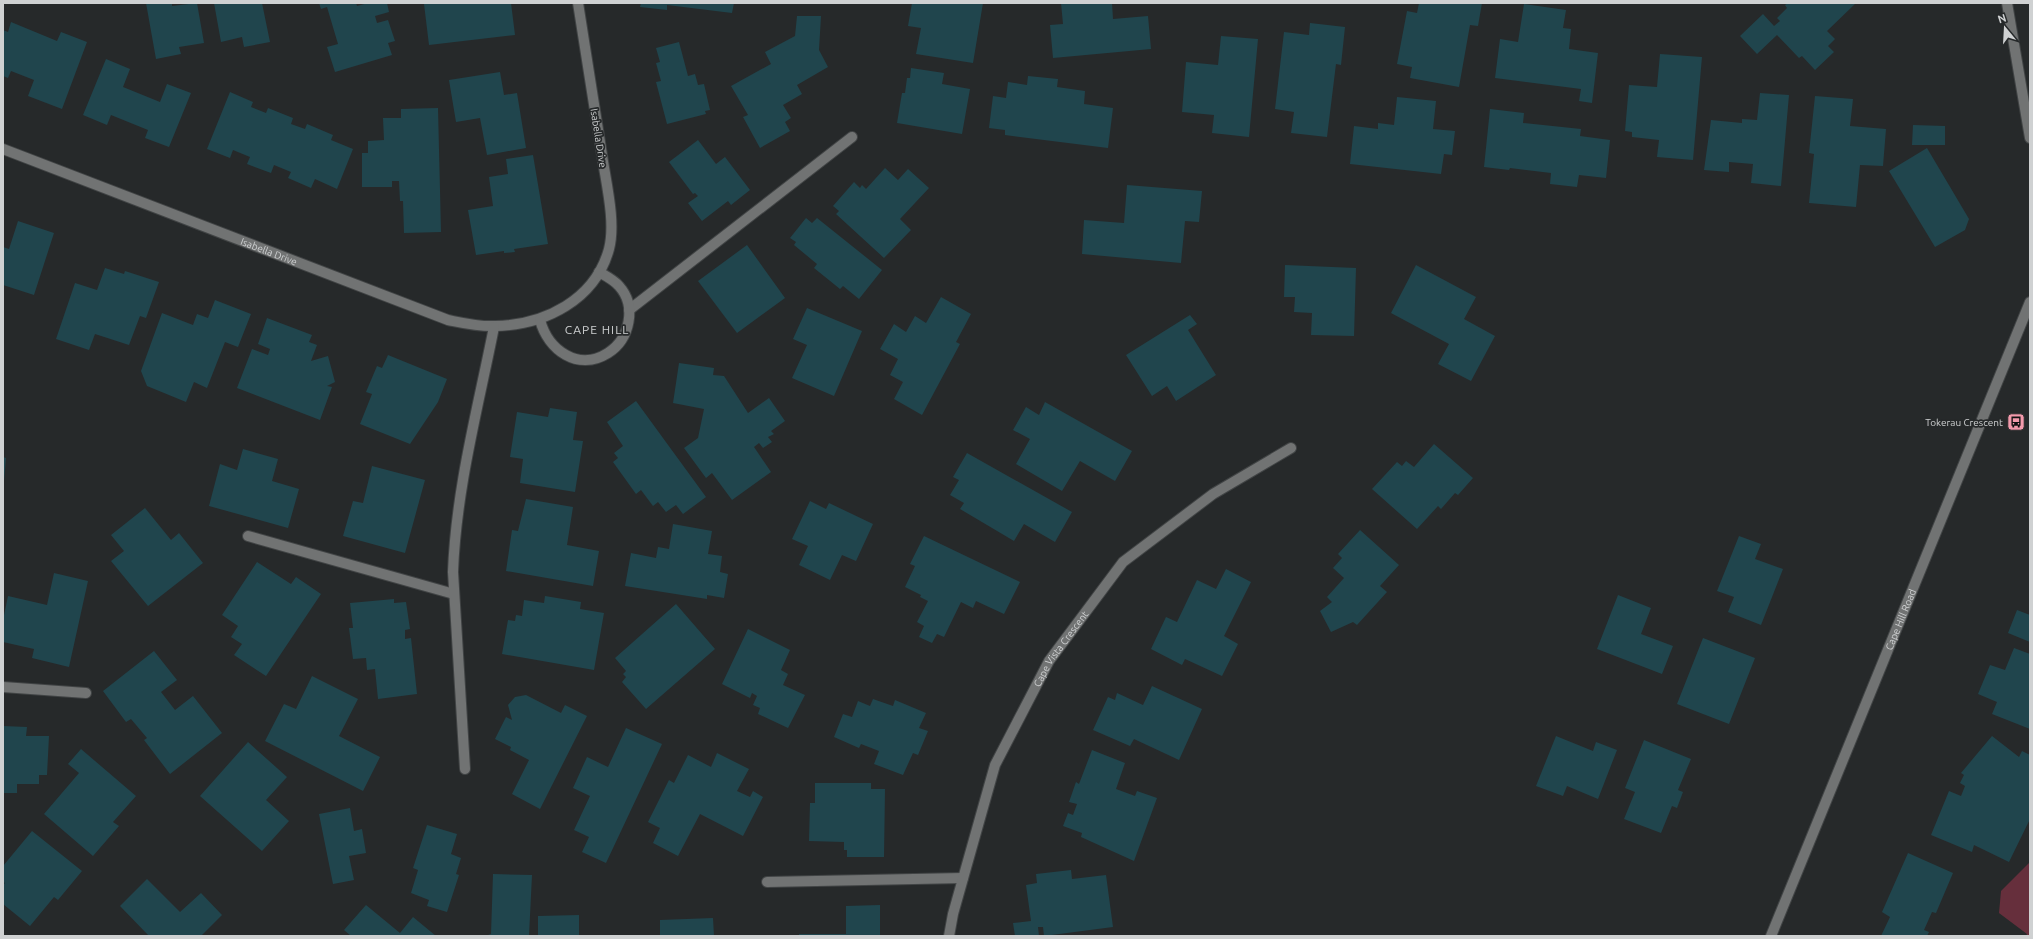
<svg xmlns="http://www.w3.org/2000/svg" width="2033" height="939" font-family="Ubuntu,sans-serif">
  <rect width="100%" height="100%" fill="#26292a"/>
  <path fill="#662f3c" d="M 2030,862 L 2030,936 L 2026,936 L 2027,934 L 1999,913 L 2001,891 Z"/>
  <path fill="#20454d" d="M 146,3 L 172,3 L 172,6 L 197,3 L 204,43 L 179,47 L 181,54 L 156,59 Z
    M 214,3 L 262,3 L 270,42 L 244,47 L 242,37 L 221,42 Z
    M 319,3 L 356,3 L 357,6 L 368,3 L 387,3 L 389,12 L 375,16 L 377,23 L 388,20 L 395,41 L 388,43 L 392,55 L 335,72 L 327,47 L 338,44 L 327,7 L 321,9 Z
    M 511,3 L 515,35 L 429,45 L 424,4 Z
    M 641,3 L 734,3 L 732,13 L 667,5 L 667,10 L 640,7 Z
    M 912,3 L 983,3 L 973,63 L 916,54 L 921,28 L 908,26 Z
    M 1061,3 L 1112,3 L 1113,19 L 1148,16 L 1151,49 L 1053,58 L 1050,25 L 1063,24 Z
    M 1419,3 L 1482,3 L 1478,26 L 1470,25 L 1459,87 L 1410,78 L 1412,67 L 1397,64 L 1407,11 L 1417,13 Z
    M 1788,3 L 1856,3 L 1827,31 L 1835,39 L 1828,46 L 1834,52 L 1815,70 L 1802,56 L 1799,58 L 1777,35 L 1757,54 L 1740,36 L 1763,14 L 1774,26 L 1780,21 L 1777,18 L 1787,8 L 1785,5 Z
    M 1524,4 L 1566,10 L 1563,28 L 1571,29 L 1569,49 L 1598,53 L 1592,103 L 1579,101 L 1581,89 L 1495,78 L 1500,39 L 1518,42 Z
    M 797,16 L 821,16 L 819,50 L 828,67 L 797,85 L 802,94 L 783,105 L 791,118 L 785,122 L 790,131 L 760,148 L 743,117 L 748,115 L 731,86 L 771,64 L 765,52 L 795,36 Z
    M 11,22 L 57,41 L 61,32 L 87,42 L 62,109 L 28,96 L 34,80 L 11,71 L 8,78 L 3,76 L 3,30 L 8,32 Z
    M 1310,23 L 1345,27 L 1341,65 L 1336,64 L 1327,137 L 1291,133 L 1294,112 L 1275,109 L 1284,32 L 1309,35 Z
    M 1221,36 L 1258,39 L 1249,137 L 1212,133 L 1214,115 L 1182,112 L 1186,62 L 1218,65 Z
    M 679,42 L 688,76 L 695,74 L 698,85 L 704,84 L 710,110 L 705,111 L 706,114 L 667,124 L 656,82 L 661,81 L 656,63 L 660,62 L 656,48 Z
    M 1660,54 L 1702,57 L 1693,160 L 1657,157 L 1659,140 L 1632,137 L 1632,132 L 1625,131 L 1629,85 L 1657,87 Z
    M 106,59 L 130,69 L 123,87 L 160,102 L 167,84 L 191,93 L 169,147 L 145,138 L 148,130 L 111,115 L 107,125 L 83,115 Z
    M 911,68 L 944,73 L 942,84 L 970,89 L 962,134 L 897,123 L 902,93 L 905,93 L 907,78 L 910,78 Z
    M 500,72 L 504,95 L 517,93 L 526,148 L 487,155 L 480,118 L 456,122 L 449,80 Z
    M 1028,76 L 1058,79 L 1057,87 L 1085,91 L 1084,104 L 1113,108 L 1108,148 L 1005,135 L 1005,130 L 989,128 L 993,96 L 1006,98 L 1008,82 L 1027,85 Z
    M 230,92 L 253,102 L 251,107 L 266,113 L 268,108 L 293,118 L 291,124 L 305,129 L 307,124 L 333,135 L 331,140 L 353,149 L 337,189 L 315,179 L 311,188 L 288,178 L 291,172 L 274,165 L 271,173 L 247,164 L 250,157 L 233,150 L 230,158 L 207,149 Z
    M 1760,93 L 1789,95 L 1781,186 L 1751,183 L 1753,164 L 1729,162 L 1729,172 L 1704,170 L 1711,120 L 1742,123 L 1742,119 L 1757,120 Z
    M 1815,96 L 1853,99 L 1850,126 L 1886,129 L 1883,166 L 1860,165 L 1856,207 L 1809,203 L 1814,154 L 1809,153 Z
    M 1397,97 L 1436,101 L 1433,129 L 1455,131 L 1452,155 L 1444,154 L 1441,174 L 1350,164 L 1354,126 L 1378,129 L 1378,123 L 1394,125 Z
    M 438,108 L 441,232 L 404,233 L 403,201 L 400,201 L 399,181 L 392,181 L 392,187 L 362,187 L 362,153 L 368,153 L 368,141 L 384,140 L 383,118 L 401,118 L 401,109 Z
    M 1490,109 L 1524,113 L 1523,123 L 1581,129 L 1580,136 L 1610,140 L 1606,178 L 1579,175 L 1577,187 L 1550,184 L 1551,173 L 1510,168 L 1509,170 L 1484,167 Z
    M 1913,125 L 1945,126 L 1945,145 L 1912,145 Z
    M 698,140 L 716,164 L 725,157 L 750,190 L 731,205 L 728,201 L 702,221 L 688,203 L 698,196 L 695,193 L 693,194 L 669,162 Z
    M 1927,148 L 1969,219 L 1965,230 L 1935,247 L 1889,171 Z
    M 533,155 L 548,244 L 514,249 L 515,252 L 504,253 L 504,251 L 476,255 L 468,210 L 493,206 L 489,177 L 508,174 L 506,159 Z
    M 885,168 L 898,180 L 908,169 L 929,188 L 900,219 L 911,230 L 884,258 L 836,214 L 839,211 L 833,206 L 854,182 L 860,188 L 862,185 L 866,189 Z
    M 1127,185 L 1202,191 L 1199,222 L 1185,221 L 1181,263 L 1082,254 L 1084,220 L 1124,223 Z
    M 806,218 L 812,223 L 817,218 L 882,270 L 859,299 L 843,286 L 840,289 L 814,268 L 817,264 L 794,245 L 796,242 L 790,238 Z
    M 18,221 L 54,233 L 34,295 L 3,285 L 3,247 L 9,249 Z
    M 747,245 L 785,298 L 737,333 L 698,281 Z
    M 1285,265 L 1356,268 L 1354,336 L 1311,335 L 1312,313 L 1294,312 L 1295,297 L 1284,297 Z
    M 1416,265 L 1476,297 L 1464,319 L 1495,336 L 1471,381 L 1438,364 L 1449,344 L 1391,313 Z
    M 105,268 L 124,274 L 125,271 L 159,282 L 146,318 L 140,316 L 129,345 L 95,334 L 89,350 L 56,339 L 75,283 L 97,290 Z
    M 941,297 L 971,314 L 956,342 L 960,344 L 922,415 L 894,399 L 903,382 L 890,375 L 898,359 L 880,349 L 894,324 L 906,332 L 915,316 L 926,323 Z
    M 215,300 L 251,314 L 238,347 L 225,342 L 207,388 L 194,382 L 186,402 L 147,386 L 141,371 L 162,313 L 193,325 L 197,314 L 208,318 Z
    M 807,308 L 862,331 L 834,396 L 792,378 L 807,345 L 793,339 Z
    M 1190,315 L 1197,324 L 1188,330 L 1216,375 L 1176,401 L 1167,386 L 1152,396 L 1126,355 Z
    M 267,318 L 312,335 L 309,342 L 317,345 L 311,361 L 328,356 L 335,382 L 327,386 L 332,387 L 320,420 L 237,388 L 252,349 L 268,355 L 270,349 L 258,344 Z
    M 388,355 L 447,379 L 438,402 L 410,444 L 360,424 L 372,394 L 366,392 L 377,366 L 382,368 Z
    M 679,363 L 714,368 L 713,375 L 724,376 L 748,413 L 769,398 L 785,421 L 771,431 L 774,434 L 768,437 L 772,442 L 763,448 L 759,443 L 754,447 L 771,472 L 732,500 L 712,473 L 706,478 L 684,448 L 698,438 L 704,409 L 673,403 Z
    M 636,401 L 706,497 L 683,514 L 676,505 L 666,512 L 658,502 L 653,506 L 641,490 L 636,494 L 613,462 L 618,458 L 614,453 L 623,446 L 607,422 Z
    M 1045,402 L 1132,451 L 1115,481 L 1080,461 L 1062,491 L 1016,464 L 1030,439 L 1013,430 L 1026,407 L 1039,415 Z
    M 550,408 L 577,412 L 573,440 L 583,441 L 575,492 L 520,483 L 523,459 L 510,457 L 517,412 L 548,417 Z
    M 1434,444 L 1473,478 L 1458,495 L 1455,493 L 1441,509 L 1438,506 L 1417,529 L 1372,489 L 1397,462 L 1402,466 L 1406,461 L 1414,467 Z
    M 243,449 L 278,459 L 272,481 L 299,489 L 288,528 L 209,506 L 220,464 L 237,470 Z
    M 967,453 L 1072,512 L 1055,542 L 1024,524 L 1014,541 L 960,509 L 964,503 L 950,495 L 959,480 L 953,477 Z
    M 3,457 L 6,458 L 4,481 L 3,481 Z
    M 372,466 L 425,480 L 405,553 L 343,536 L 353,501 L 363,503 Z
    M 526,499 L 573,507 L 567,545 L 599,551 L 593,586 L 506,571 L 512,530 L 518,531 Z
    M 810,501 L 826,509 L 829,503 L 873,524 L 856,561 L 842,555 L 830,580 L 799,565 L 808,546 L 792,539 Z
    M 145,508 L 171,540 L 179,533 L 203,563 L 148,606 L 111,561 L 124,551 L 111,535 Z
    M 673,524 L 712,531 L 708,554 L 722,556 L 720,572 L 728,574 L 724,598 L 707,595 L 707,599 L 625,586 L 631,553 L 656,558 L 658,547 L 669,549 Z
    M 1360,530 L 1399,565 L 1380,586 L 1387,592 L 1357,625 L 1353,622 L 1331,632 L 1320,611 L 1332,602 L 1327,597 L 1344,578 L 1333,568 L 1342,558 L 1338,554 Z
    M 924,536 L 1020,582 L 1004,614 L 976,601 L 973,608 L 961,602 L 944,637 L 937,634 L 932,643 L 919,637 L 924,626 L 917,622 L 928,601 L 920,597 L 921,595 L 905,587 L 915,566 L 910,564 Z
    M 1739,536 L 1761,544 L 1755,559 L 1783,569 L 1761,625 L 1728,612 L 1734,597 L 1717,591 Z
    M 257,562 L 291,584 L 296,577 L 321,594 L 266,676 L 234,655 L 242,644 L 231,637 L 238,626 L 222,615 Z
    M 1226,569 L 1251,582 L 1224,636 L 1238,644 L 1222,676 L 1185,659 L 1182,665 L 1151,649 L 1166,617 L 1177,622 L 1197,580 L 1216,589 Z
    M 54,573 L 88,581 L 69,667 L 32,658 L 34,649 L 3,642 L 3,620 L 8,596 L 47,605 Z
    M 1618,595 L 1651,608 L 1641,634 L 1673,646 L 1662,674 L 1597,649 Z
    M 545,596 L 581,602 L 580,609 L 604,613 L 594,670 L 502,654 L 508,620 L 515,621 L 516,615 L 522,616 L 524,600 L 544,603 Z
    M 394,599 L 394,603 L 406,602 L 410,629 L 405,630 L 405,639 L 411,638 L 417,694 L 378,699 L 375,669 L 367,670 L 366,658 L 353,659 L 349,628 L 353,628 L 350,603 Z
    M 676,604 L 715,649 L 646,709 L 622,682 L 626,677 L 623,674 L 626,671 L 615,658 Z
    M 2017,610 L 2030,615 L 2030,642 L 2008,633 Z
    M 748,629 L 790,650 L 781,670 L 788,674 L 783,685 L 805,695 L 788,728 L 758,714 L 760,708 L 753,705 L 757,696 L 752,693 L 750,698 L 722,684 Z
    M 1703,638 L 1755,658 L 1729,724 L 1677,704 Z
    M 2014,648 L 2030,654 L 2030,729 L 1992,714 L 1997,702 L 1978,694 L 1990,665 L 2005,670 Z
    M 154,651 L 177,680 L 161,692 L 175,710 L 193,696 L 222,733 L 170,774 L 144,740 L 147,738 L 131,719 L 126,722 L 103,691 Z
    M 312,676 L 358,699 L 339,736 L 380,757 L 363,791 L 265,741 L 284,704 L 296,709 Z
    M 1152,686 L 1202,709 L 1179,760 L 1134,739 L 1130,746 L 1093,730 L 1108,697 L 1115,700 L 1117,693 L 1143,705 Z
    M 526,695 L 561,713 L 565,705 L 587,716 L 540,809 L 512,794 L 529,760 L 510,750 L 511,747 L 495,739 L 506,717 L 512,720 L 508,705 L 515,697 Z
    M 873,699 L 893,706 L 895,700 L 926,713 L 919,728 L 928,731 L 918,755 L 913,753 L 903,775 L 874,764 L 879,751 L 861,744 L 859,748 L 834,737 L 843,714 L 852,717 L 858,701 L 870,706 Z
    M 3,726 L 27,727 L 26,736 L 49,736 L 47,775 L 39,775 L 39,784 L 17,784 L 17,793 L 3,793 Z
    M 626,728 L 662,744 L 606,863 L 582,852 L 589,837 L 574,830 L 590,796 L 573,788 L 587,757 L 608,767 Z
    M 1556,736 L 1593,751 L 1596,742 L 1617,750 L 1598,799 L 1567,786 L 1563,796 L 1536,786 Z
    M 1992,736 L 2019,757 L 2022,751 L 2030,755 L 2030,819 L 2009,862 L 1974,845 L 1972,852 L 1931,835 L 1949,791 L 1961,796 L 1965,786 L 1960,783 L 1964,775 L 1961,773 Z
    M 1644,740 L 1691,759 L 1678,790 L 1683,792 L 1677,808 L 1672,806 L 1661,833 L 1624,819 L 1635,792 L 1625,788 Z
    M 248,742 L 287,777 L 266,800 L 289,821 L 262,851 L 200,796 Z
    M 81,749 L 136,796 L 113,822 L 119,826 L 93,856 L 44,814 L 79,773 L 68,764 Z
    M 1092,750 L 1125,763 L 1116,789 L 1135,796 L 1137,791 L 1157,798 L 1134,861 L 1081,837 L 1082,833 L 1063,826 L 1068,813 L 1073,815 L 1077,804 L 1069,802 L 1076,782 L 1079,784 Z
    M 717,753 L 749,769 L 737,791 L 750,797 L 753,791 L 763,797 L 743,836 L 700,814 L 678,856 L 653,843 L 660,828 L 648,822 L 669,780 L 674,783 L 688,755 L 711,767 Z
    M 815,783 L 871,783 L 871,789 L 885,789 L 884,857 L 847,857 L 847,850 L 844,850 L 844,842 L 809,841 L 810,803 L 815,803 Z
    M 350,808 L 354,831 L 362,829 L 366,853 L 349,856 L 354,880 L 333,884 L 319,814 Z
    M 427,825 L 457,834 L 451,854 L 461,858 L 456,874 L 459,875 L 447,912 L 427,906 L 429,900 L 411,893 L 418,870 L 413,868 Z
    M 32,831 L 82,871 L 58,900 L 54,897 L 30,926 L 3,904 L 3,885 L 5,883 L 3,882 L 3,866 Z
    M 1908,853 L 1953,873 L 1936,913 L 1932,912 L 1924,930 L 1929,932 L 1927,936 L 1881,936 L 1890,917 L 1882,912 Z
    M 1071,870 L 1072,879 L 1106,875 L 1113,927 L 1044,936 L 1043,927 L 1038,927 L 1039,936 L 1015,936 L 1013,923 L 1031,921 L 1026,885 L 1037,883 L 1036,874 Z
    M 493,874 L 532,875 L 529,936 L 485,936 L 491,934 Z
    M 147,879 L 180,912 L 201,893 L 222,915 L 201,936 L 149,936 L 120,906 Z
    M 366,905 L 400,933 L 413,917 L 436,936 L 351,936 L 344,930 Z
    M 880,905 L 880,936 L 799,936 L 799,934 L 846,934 L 846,906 Z
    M 579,915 L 579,936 L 538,936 L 538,916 Z
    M 713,918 L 714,936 L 660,936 L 660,920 Z"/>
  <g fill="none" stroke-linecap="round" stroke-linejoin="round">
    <defs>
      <g id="minor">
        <path d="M 2007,3 L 2030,138"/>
        <path id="s1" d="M 3,149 L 448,320 C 463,323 480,327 495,326 C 545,325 595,300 609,249 C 616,222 606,183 602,155 C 594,105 586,54 578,3"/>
        <path d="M 629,310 L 852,137"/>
        <path d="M 540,320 C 548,350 578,372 608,353 C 630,339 637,306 619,286 C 614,280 606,276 599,272"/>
        <path d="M 248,536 L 454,594"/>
        <path d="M 3,687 L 86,693"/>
        <path d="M 465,769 L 453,572 C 456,489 478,408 494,327"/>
        <path d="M 767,882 L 963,878"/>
        <path id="s2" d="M 949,936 L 953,914 L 995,765 L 1049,661 L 1123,562 L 1213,494 L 1291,448"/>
        <path id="s3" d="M 1771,936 L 2030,302"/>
      </g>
    </defs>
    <use href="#minor" stroke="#414445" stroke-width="12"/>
    <use href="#minor" stroke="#717373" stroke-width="10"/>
  </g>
  <defs>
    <symbol id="bus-square" viewBox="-11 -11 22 22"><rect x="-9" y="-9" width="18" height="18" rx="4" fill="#f39aac" stroke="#26292a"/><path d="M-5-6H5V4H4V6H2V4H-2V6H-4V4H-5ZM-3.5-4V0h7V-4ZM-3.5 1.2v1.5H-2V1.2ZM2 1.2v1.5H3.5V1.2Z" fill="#111"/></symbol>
  </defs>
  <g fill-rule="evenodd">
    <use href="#bus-square" x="2006" y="412" width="20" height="20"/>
  </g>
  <g text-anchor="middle" stroke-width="3.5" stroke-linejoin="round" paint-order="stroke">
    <g font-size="10" fill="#cfd1d2" stroke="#26292a">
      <text transform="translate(599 138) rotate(81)" y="4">Isabella Drive</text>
      <text dy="4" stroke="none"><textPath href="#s1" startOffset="285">Isabella Drive</textPath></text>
      <text dy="4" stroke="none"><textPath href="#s3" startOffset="342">Cape Hill Road</textPath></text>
      <text dy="4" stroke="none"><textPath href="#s2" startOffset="311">Cape Vista Crescent</textPath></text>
    </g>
    <g font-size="10" fill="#cfd1d2" stroke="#26292a" text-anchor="end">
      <text x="2003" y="426">Tokerau Crescent</text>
    </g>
    <g font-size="12" letter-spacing="1" fill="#cfd1d2" stroke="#26292a">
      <text x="597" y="334">CAPE HILL</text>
    </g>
  </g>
  <rect width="2033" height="939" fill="none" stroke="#cfd1d2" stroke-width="8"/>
  <g transform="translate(2005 28) rotate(342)" stroke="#26292a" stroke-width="3" paint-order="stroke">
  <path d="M0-3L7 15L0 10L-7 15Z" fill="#cfd1d2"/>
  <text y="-6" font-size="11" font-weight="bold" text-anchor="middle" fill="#cfd1d2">N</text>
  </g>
</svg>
